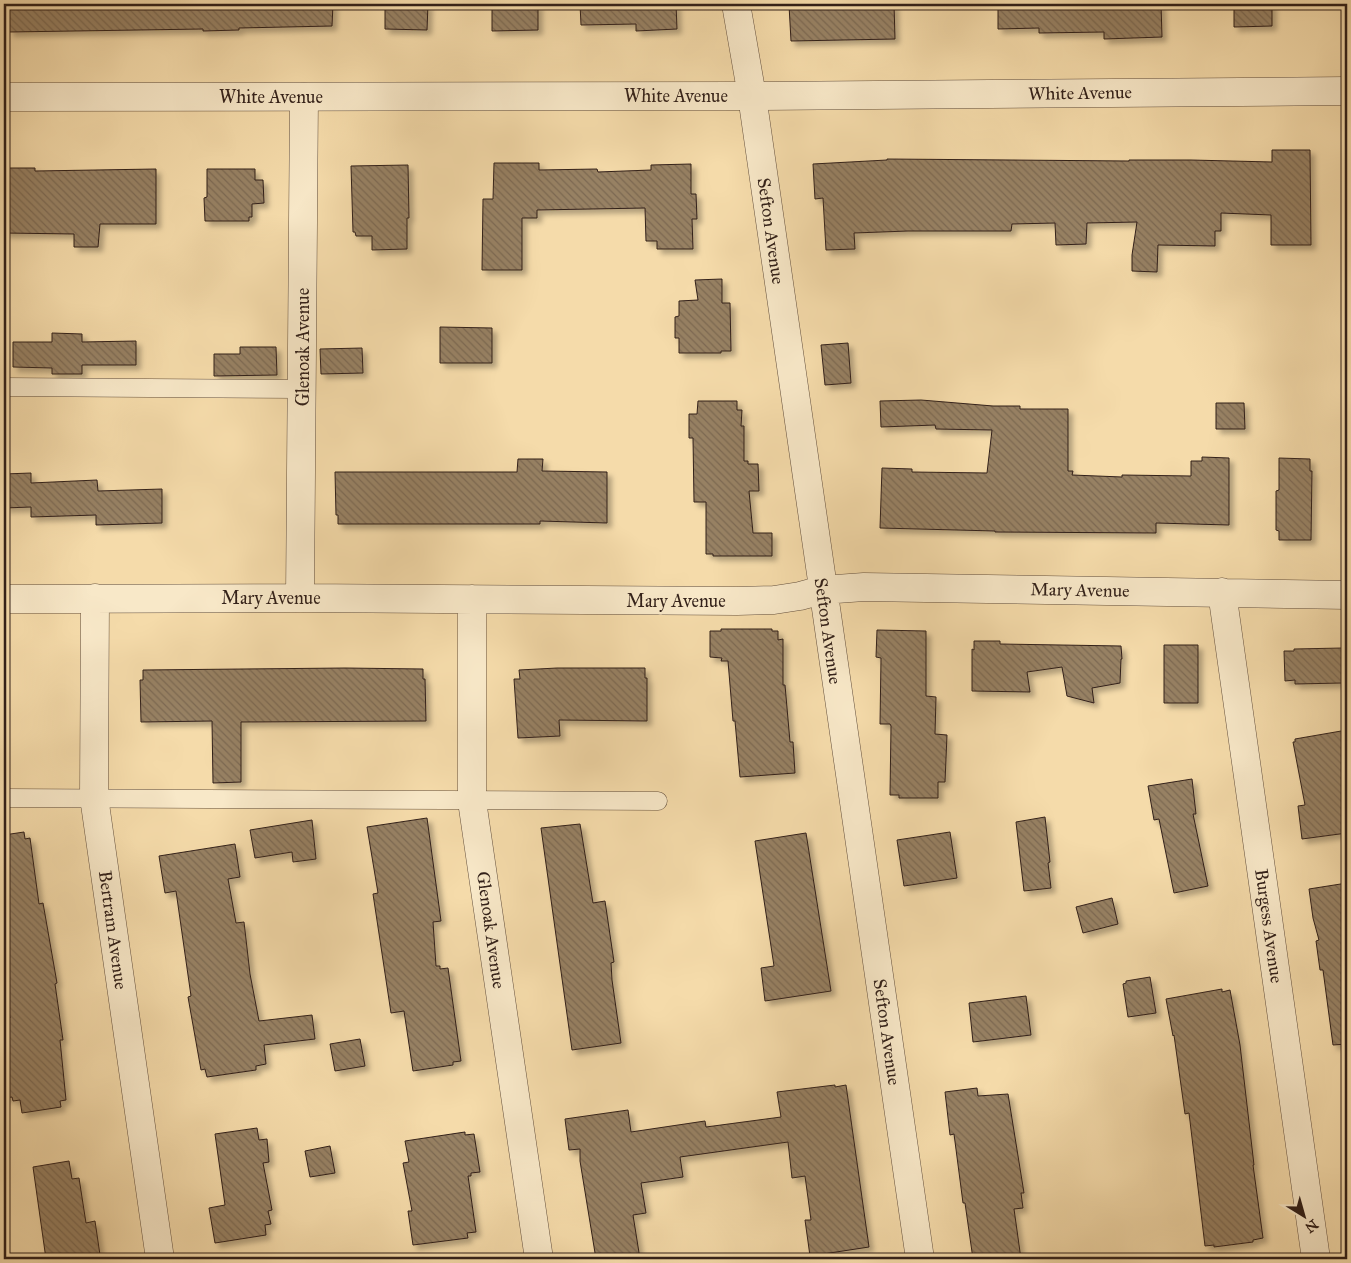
<svg xmlns="http://www.w3.org/2000/svg" width="1351" height="1263" font-family="'IM FELL Great Primer',serif">
  <defs>
    <pattern id="building-back-hatch" width="6" height="6" patternUnits="userSpaceOnUse" patternTransform="scale(1.25)"><rect width="6" height="6" fill="#978164"/><path d="M-1 5l2 2M0 0l6 6M5-1l2 2" fill="none" stroke="#7c6952"/></pattern>
    <filter id="shadow"><feDropShadow dx="4.5" dy="4.5" stdDeviation="2.5" flood-color="#0004"/></filter>
  </defs>
  <rect width="100%" height="100%" fill="#f5dbaa"/>
  <filter id="stains"><feTurbulence type="fractalNoise" baseFrequency=".004" numOctaves="4"/><feColorMatrix values="0 0 0 0 .2 0 0 0 0 .09 0 0 0 0 .02 0 0 0 .5 -.17"/></filter>
  <radialGradient id="worn" r=".72"><stop offset=".6" stop-color="#630" stop-opacity="0"/><stop offset="1" stop-color="#630" stop-opacity=".3"/></radialGradient>
  <path fill="url(#building-back-hatch)" stroke="#322019" filter="url(#shadow)" d="M 9,4 L 333,4 L 332,26 L 239,28 L 239,30 L 203,31 L 203,29 L 9,32 Z
    M 385,4 L 428,4 L 427,30 L 385,29 Z
    M 492,4 L 538,4 L 538,30 L 492,31 Z
    M 580,4 L 676,4 L 677,29 L 636,31 L 636,24 L 581,25 Z
    M 793,4 L 894,4 L 895,39 L 791,41 L 789,5 Z
    M 998,4 L 1161,4 L 1162,37 L 1104,39 L 1104,32 L 1039,33 L 1039,28 L 998,29 Z
    M 1234,4 L 1272,4 L 1272,26 L 1234,27 Z
    M 1272,150 L 1310,150 L 1311,245 L 1271,245 L 1271,215 L 1221,213 L 1221,231 L 1215,231 L 1215,246 L 1158,245 L 1157,272 L 1132,271 L 1132,255 L 1137,222 L 1087,223 L 1086,244 L 1056,245 L 1055,223 L 1012,224 L 1011,231 L 908,231 L 854,233 L 855,249 L 826,250 L 823,198 L 815,199 L 813,164 L 887,160 L 887,159 L 1129,161 L 1129,160 L 1191,160 L 1272,162 Z
    M 494,163 L 539,163 L 539,170 L 597,169 L 598,172 L 651,170 L 651,165 L 691,164 L 691,194 L 696,194 L 697,219 L 692,219 L 693,249 L 657,249 L 657,241 L 646,241 L 645,208 L 537,210 L 537,218 L 522,218 L 522,270 L 482,270 L 483,199 L 493,199 Z
    M 408,165 L 409,218 L 407,218 L 407,249 L 372,250 L 372,236 L 356,236 L 355,232 L 353,232 L 351,166 Z
    M 4,168 L 35,168 L 35,171 L 156,169 L 156,224 L 100,224 L 98,247 L 74,247 L 74,234 L 4,233 Z
    M 207,169 L 255,169 L 255,180 L 263,180 L 264,203 L 252,204 L 252,217 L 249,217 L 249,221 L 205,221 L 204,198 L 207,197 Z
    M 722,279 L 722,303 L 730,303 L 731,351 L 721,351 L 721,353 L 679,353 L 679,338 L 675,338 L 675,317 L 679,316 L 679,301 L 698,300 L 695,280 Z
    M 440,327 L 492,328 L 492,363 L 440,363 Z
    M 52,333 L 82,334 L 82,342 L 136,341 L 136,365 L 82,365 L 82,374 L 52,374 L 52,368 L 13,367 L 13,342 L 52,342 Z
    M 848,343 L 851,383 L 825,385 L 821,345 Z
    M 240,347 L 276,347 L 277,375 L 214,376 L 214,354 L 240,354 Z
    M 362,348 L 363,373 L 321,374 L 320,349 Z
    M 921,400 L 993,406 L 1020,406 L 1020,409 L 1068,409 L 1068,471 L 1073,471 L 1072,475 L 1122,477 L 1122,475 L 1191,476 L 1191,461 L 1202,461 L 1202,457 L 1229,458 L 1229,525 L 1156,523 L 1156,533 L 995,532 L 995,531 L 880,528 L 882,468 L 912,469 L 912,472 L 987,473 L 992,430 L 936,429 L 935,425 L 881,427 L 880,401 Z
    M 698,401 L 737,401 L 737,410 L 742,410 L 741,426 L 744,426 L 744,461 L 748,461 L 748,464 L 758,464 L 759,491 L 749,491 L 753,533 L 772,533 L 772,556 L 713,556 L 713,554 L 706,554 L 706,502 L 694,502 L 693,438 L 689,438 L 689,414 L 697,414 Z
    M 1216,403 L 1244,403 L 1245,429 L 1216,429 Z
    M 1279,458 L 1310,459 L 1310,471 L 1312,471 L 1311,540 L 1279,540 L 1279,531 L 1276,530 L 1276,491 L 1279,490 Z
    M 518,459 L 543,459 L 542,471 L 607,472 L 607,523 L 540,521 L 540,524 L 338,524 L 338,515 L 336,515 L 335,472 L 517,472 Z
    M 31,473 L 31,483 L 97,480 L 98,491 L 162,489 L 162,523 L 96,525 L 96,515 L 31,517 L 31,507 L 4,508 L 4,474 Z
    M 721,629 L 772,629 L 772,631 L 778,631 L 778,640 L 783,639 L 783,685 L 785,685 L 790,742 L 793,742 L 795,773 L 740,777 L 735,721 L 733,721 L 728,661 L 721,661 L 722,658 L 710,657 L 710,631 L 721,631 Z
    M 877,630 L 926,631 L 926,696 L 936,697 L 935,734 L 947,735 L 945,782 L 938,782 L 938,798 L 899,798 L 899,795 L 890,795 L 891,726 L 890,724 L 880,724 L 881,658 L 876,657 Z
    M 974,641 L 1000,641 L 1000,644 L 1121,646 L 1122,659 L 1121,659 L 1120,683 L 1092,688 L 1094,703 L 1067,696 L 1062,667 L 1027,672 L 1030,692 L 972,691 L 972,649 L 974,650 Z
    M 1164,645 L 1198,645 L 1198,703 L 1164,703 Z
    M 1342,648 L 1342,683 L 1295,684 L 1295,680 L 1285,681 L 1284,651 L 1294,651 L 1294,649 Z
    M 345,668 L 423,669 L 423,679 L 425,679 L 426,721 L 241,722 L 241,782 L 213,783 L 212,721 L 141,722 L 140,680 L 143,680 L 143,670 Z
    M 557,668 L 645,668 L 645,678 L 647,678 L 647,721 L 559,720 L 560,736 L 518,738 L 514,679 L 520,679 L 519,670 Z
    M 1347,730 L 1347,833 L 1302,839 L 1298,806 L 1305,805 L 1293,742 L 1295,742 L 1295,739 Z
    M 1192,779 L 1196,814 L 1193,814 L 1208,886 L 1174,893 L 1159,819 L 1154,820 L 1148,786 Z
    M 1045,817 L 1050,862 L 1048,863 L 1051,888 L 1024,891 L 1016,822 Z
    M 427,818 L 441,921 L 433,922 L 436,966 L 440,966 L 440,969 L 448,968 L 461,1061 L 453,1062 L 453,1065 L 413,1071 L 404,1011 L 391,1013 L 373,894 L 378,893 L 367,827 Z
    M 312,820 L 316,859 L 293,862 L 292,852 L 255,858 L 250,830 Z
    M 580,824 L 593,903 L 605,901 L 614,962 L 611,963 L 612,980 L 621,1043 L 572,1050 L 541,828 Z
    M 24,832 L 25,839 L 30,838 L 39,904 L 43,903 L 57,983 L 55,984 L 63,1040 L 60,1040 L 66,1100 L 60,1101 L 61,1107 L 22,1113 L 20,1100 L 13,1101 L 12,1097 L 4,1098 L 4,1019 L 10,1018 L 4,982 L 4,835 Z
    M 950,832 L 957,878 L 904,886 L 897,840 Z
    M 806,833 L 831,991 L 765,1001 L 761,968 L 774,966 L 755,841 Z
    M 235,844 L 240,877 L 228,879 L 236,923 L 244,922 L 250,974 L 259,1021 L 312,1015 L 315,1039 L 264,1045 L 266,1064 L 256,1066 L 256,1070 L 207,1077 L 205,1069 L 201,1070 L 188,997 L 191,996 L 176,891 L 165,893 L 159,856 Z
    M 1347,883 L 1347,1044 L 1333,1045 L 1323,970 L 1320,970 L 1316,941 L 1319,940 L 1313,918 L 1309,889 Z
    M 1112,898 L 1118,924 L 1083,933 L 1076,907 Z
    M 1150,977 L 1156,1013 L 1128,1017 L 1123,984 L 1126,983 L 1126,981 Z
    M 1222,989 L 1222,992 L 1230,990 L 1240,1045 L 1254,1165 L 1253,1165 L 1263,1238 L 1253,1240 L 1253,1242 L 1214,1247 L 1214,1245 L 1205,1246 L 1189,1113 L 1185,1114 L 1174,1035 L 1173,1036 L 1166,999 Z
    M 1026,996 L 1031,1035 L 973,1042 L 969,1003 Z
    M 360,1039 L 365,1066 L 335,1071 L 330,1044 Z
    M 835,1085 L 835,1087 L 846,1085 L 869,1247 L 810,1256 L 805,1220 L 811,1220 L 805,1176 L 792,1178 L 788,1142 L 680,1157 L 683,1177 L 641,1183 L 646,1213 L 633,1215 L 640,1259 L 596,1259 L 580,1161 L 580,1149 L 569,1150 L 565,1119 L 628,1110 L 631,1132 L 705,1121 L 706,1127 L 781,1117 L 777,1092 Z
    M 977,1088 L 978,1096 L 1008,1094 L 1024,1193 L 1021,1193 L 1023,1208 L 1014,1209 L 1021,1259 L 973,1259 L 965,1203 L 963,1203 L 954,1134 L 950,1135 L 945,1092 Z
    M 257,1128 L 259,1140 L 267,1139 L 269,1162 L 263,1163 L 272,1210 L 268,1211 L 271,1224 L 265,1225 L 266,1235 L 215,1243 L 209,1208 L 225,1205 L 215,1134 Z
    M 465,1132 L 465,1135 L 474,1134 L 480,1172 L 471,1173 L 471,1176 L 468,1176 L 476,1232 L 467,1233 L 468,1238 L 413,1245 L 408,1211 L 412,1211 L 403,1163 L 409,1162 L 405,1141 Z
    M 330,1146 L 335,1173 L 310,1177 L 305,1151 Z
    M 69,1161 L 72,1179 L 79,1178 L 86,1223 L 95,1221 L 100,1255 L 72,1259 L 46,1259 L 33,1167 Z"/>
  <g fill="none" stroke-linecap="round" stroke-linejoin="round">
    <defs>
      <path id="service" d="M 4,387 L 302,389
        M 4,798 L 658,801"/>
      <path id="minor" d="M 736,4 L 752,96 L 920,1259
        M 1222,592 L 1316,1259
        M 95,598 L 94,797 L 160,1259
        M 300,598 L 304,97
        M 4,599 L 300,598 L 737,601 L 774,600 L 800,596 L 822,590 L 864,587 L 1347,595
        M 472,599 L 472,801 L 539,1259"/>
      <path id="tertiary" d="M 4,97 L 752,96 L 1347,91"/>
    </defs>
    <use href="#service" stroke="#634f3d" stroke-width="19"/>
    <use href="#minor" stroke="#634f3d" stroke-width="29"/>
    <use href="#tertiary" stroke="#634f3d" stroke-width="29"/>
    <use href="#service" stroke="#f8e8c8" stroke-width="18"/>
    <use href="#minor" stroke="#f8e8c8" stroke-width="28"/>
    <use href="#tertiary" stroke="#f8e8c8" stroke-width="28"/>
  </g>
  <g text-anchor="middle" stroke-width="5" stroke-linejoin="round" paint-order="stroke">
    <g font-size="18" fill="#322019" stroke="#f8e8c8">
      <text transform="translate(1080 93) rotate(-1)" y="6">White Avenue</text>
      <text x="676" y="102">White Avenue</text>
      <text x="271" y="103">White Avenue</text>
      <text transform="translate(771 231) rotate(82)" y="6">Sefton Avenue</text>
      <text transform="translate(303 347) rotate(-90)" y="6">Glenoak Avenue</text>
      <text transform="translate(1080 590) rotate(1)" y="6">Mary Avenue</text>
      <text x="271" y="604">Mary Avenue</text>
      <text x="676" y="607">Mary Avenue</text>
      <text transform="translate(828 631) rotate(82)" y="6">Sefton Avenue</text>
      <text transform="translate(1269 926) rotate(82)" y="6">Burgess Avenue</text>
      <text transform="translate(113 930) rotate(82)" y="6">Bertram Avenue</text>
      <text transform="translate(491 930) rotate(82)" y="6">Glenoak Avenue</text>
      <text transform="translate(887 1032) rotate(82)" y="6">Sefton Avenue</text>
    </g>
  </g>
  <rect width="1351" height="1263" fill="none" stroke="#f5dbaa" stroke-width="20"/>
  <rect x="5" y="5" width="1341" height="1253" fill="none" stroke="#322019" stroke-width="2.5"/>
  <rect x="10" y="10" width="1331" height="1243" fill="none" stroke="#322019"/>
  <g transform="translate(1304 1216) rotate(143)" stroke="#f8e8c8" stroke-width="4" paint-order="stroke">
  <path d="M0-4L9 19L0 12L-9 19Z" fill="#322019"/>
  <text y="-8" font-size="14" font-weight="bold" text-anchor="middle" fill="#322019">N</text>
  </g>
  <rect width="100%" height="100%" filter="url(#stains)"/>
  <rect width="100%" height="100%" fill="url(#worn)"/>
</svg>
